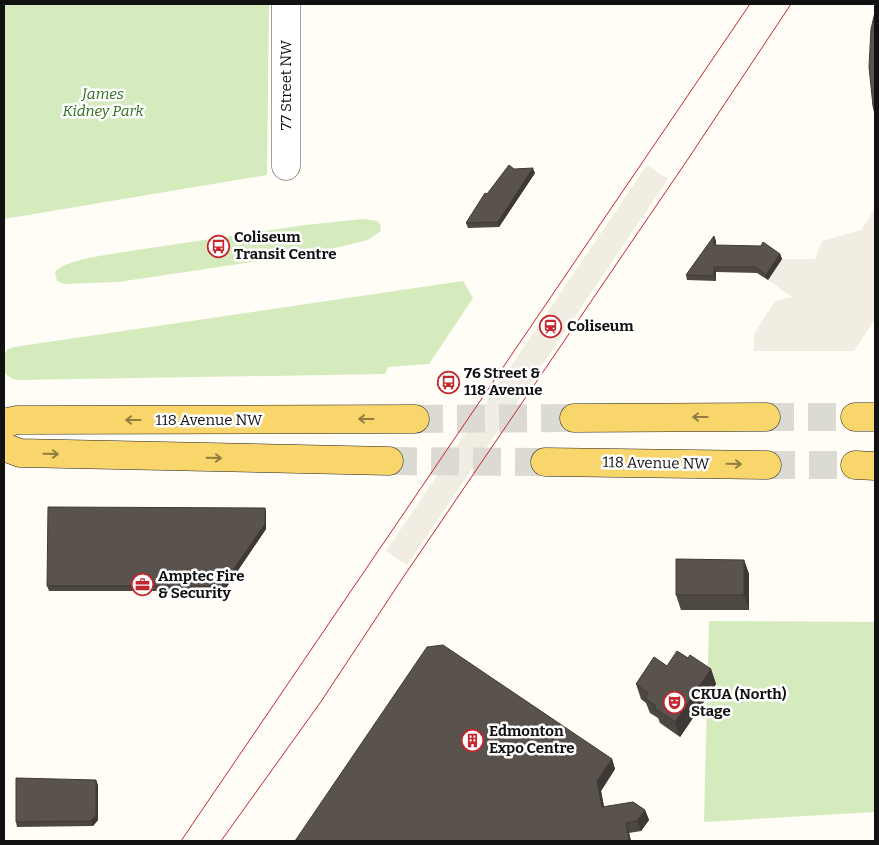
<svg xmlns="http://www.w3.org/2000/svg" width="879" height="845" font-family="Bitter,serif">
  <rect width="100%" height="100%" fill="#fffdf5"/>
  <path fill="#d5ebbd" d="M 4,4 L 269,4 L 267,175 L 4,219 Z
    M 363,219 L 378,221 L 380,224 L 381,231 L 368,240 L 314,253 L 118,282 L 64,284 L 57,281 L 55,272 C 65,260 102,256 117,253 L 305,225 Z
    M 463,281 L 473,298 L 429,364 L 388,367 L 385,374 L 17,380 L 11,378 L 4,372 L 4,354 L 8,349 L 14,347 Z
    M 709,621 L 875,622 L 875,812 L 704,822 Z"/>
  <path fill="#f1ede2" d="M 647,165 L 668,179 L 407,565 L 386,551 Z
    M 874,210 L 875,210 L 875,319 L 854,351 L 754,351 L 754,334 L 775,301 L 792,297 L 768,280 L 782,259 L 815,259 L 822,241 L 861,230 Z"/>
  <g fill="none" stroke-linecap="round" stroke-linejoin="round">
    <path stroke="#dbdad3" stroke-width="28" stroke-dasharray="28 14" stroke-linecap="butt" d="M 766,417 L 855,417
      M 415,419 L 574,418
      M 389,461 L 545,462
      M 767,465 L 855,465"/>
    <defs>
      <path id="minor" d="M 286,166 L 286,4"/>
      <path id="major" d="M 855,417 L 875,417
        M 574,418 L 766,417
        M 4,423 L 17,420 L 415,419
        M 4,447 L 20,453 L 389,461
        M 545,462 L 767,465
        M 855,465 L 875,466"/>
    </defs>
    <use href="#minor" stroke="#444" stroke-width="29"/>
    <use href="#major" stroke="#222" stroke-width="29"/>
    <use href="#minor" stroke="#fff" stroke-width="28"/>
    <use href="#major" stroke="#f9d66b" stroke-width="28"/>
    <path stroke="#c4262e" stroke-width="1" d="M 181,841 L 750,4
      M 221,841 L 320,703 L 402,579 L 686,162 L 791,4"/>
  </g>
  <path fill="#4d4742" d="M 514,169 L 535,173 L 499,227 L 468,228 L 466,223 L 487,194 Z
    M 714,236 L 716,241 L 716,245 L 780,254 L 782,259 L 768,280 L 757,273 L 716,272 L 716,281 L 687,280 L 686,275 Z
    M 265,508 L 266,513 L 266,529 L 224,591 L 49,591 L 47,586 Z
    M 744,560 L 749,574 L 749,610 L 681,610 L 676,595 Z
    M 688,658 L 711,669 L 716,684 L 680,737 L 660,723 L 658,718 L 650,713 L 646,703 L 641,699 L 636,684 L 667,666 Z
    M 612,759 L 615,769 L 601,791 L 604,807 L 645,810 L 649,820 L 641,831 L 629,833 L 631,841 L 295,841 Z
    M 98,785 L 98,820 L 93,826 L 17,827 L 16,822 Z"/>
  <path fill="#3f3936" d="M 533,168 L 535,173 L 499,227 L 498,222 Z
    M 714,236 L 716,241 L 716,250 L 714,245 Z
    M 780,254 L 782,259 L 768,280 L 766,275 Z
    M 714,267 L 716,272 L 716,281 L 714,276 Z
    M 265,508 L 266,513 L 266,529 L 224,591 L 222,586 Z
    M 744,560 L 749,574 L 749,610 L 744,595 Z
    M 711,669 L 716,684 L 680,737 L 675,722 Z
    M 612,759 L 615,769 L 601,791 L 606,817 L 602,807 L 597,781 Z
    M 96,780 L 98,785 L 98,820 L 93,826 L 91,821 Z
    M 645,810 L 649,820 L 641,831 L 637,821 Z
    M 626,823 L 629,833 L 631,841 L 629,841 Z"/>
  <path fill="#5a524d" stroke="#3f3936" d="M 875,12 L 875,114 L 873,106 L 869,67 L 871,29 Z
    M 509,165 L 514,169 L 533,168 L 498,222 L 466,223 L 485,193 L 487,194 Z
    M 714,236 L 714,245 L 761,246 L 763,242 L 780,254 L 766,275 L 755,267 L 714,267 L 714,276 L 686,275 Z
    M 48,507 L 265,508 L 265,524 L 222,586 L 47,586 Z
    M 676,559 L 744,560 L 744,595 L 676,595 Z
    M 443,645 L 612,759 L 597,781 L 602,807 L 633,802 L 645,810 L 637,821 L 626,823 L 629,841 L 295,841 L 427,647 Z
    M 677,651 L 688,658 L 690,655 L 711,669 L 675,722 L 654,708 L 656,706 L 645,698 L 648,693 L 636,684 L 654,657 L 667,666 Z
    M 16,778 L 96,780 L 96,815 L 91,821 L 16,822 Z"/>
  <defs><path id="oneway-shaft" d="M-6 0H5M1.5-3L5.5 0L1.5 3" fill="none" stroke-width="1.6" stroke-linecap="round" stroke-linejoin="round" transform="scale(1.25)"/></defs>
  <g stroke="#917d42">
    <use href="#oneway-shaft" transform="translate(700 417) rotate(180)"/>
    <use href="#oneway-shaft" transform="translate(366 419) rotate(180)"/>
    <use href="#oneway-shaft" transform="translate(133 420) rotate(180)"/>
    <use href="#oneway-shaft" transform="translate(51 454) rotate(1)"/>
    <use href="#oneway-shaft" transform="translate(214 458) rotate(1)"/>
    <use href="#oneway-shaft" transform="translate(734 464) rotate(1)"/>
  </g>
  <defs>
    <symbol id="bus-ring" viewBox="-11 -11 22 22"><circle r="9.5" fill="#fff" stroke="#c4262e" stroke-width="1.5"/><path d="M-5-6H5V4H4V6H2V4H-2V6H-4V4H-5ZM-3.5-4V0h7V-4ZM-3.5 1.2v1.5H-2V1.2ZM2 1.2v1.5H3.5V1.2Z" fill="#c4262e"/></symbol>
    <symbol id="station-ring" viewBox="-11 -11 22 22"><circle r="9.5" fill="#fff" stroke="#c4262e" stroke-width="1.5"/><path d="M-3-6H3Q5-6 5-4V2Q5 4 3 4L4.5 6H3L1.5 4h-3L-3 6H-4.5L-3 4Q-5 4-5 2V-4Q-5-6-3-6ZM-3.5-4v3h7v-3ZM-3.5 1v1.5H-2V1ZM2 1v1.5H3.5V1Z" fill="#c4262e"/></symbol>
    <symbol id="office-ring" viewBox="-11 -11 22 22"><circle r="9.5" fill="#fff" stroke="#c4262e" stroke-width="1.5"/><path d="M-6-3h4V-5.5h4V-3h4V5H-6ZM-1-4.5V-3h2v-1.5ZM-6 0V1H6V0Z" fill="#c4262e"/></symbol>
    <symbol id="theatre-ring" viewBox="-11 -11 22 22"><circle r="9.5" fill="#fff" stroke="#c4262e" stroke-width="1.5"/><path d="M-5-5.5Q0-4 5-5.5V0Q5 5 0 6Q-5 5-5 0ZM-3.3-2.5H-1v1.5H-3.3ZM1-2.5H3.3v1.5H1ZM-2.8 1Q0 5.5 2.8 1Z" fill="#c4262e"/></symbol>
    <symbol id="building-ring" viewBox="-11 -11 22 22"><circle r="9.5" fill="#fff" stroke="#c4262e" stroke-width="1.5"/><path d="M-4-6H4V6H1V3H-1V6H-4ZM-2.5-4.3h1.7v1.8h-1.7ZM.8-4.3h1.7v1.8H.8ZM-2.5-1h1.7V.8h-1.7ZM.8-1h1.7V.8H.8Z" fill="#c4262e"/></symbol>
  </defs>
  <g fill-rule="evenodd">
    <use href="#bus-ring" x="206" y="234" width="25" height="25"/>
    <use href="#station-ring" x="538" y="314" width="25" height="25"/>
    <use href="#bus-ring" x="436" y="370" width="25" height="25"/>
    <use href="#office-ring" x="130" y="572" width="25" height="25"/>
    <use href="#theatre-ring" x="662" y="690" width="25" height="25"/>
    <use href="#building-ring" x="460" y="728" width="25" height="25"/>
  </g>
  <g text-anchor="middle" stroke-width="5" stroke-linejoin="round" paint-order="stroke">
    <g font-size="15" fill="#111" stroke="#fff">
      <text transform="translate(286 85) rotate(-90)" y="5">77 Street NW</text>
      <text x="209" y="425">118 Avenue NW</text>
      <text transform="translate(656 463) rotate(1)" y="5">118 Avenue NW</text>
    </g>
    <g font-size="15" font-style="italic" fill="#2f6b1f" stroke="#fff">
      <text x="103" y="99">James<tspan x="103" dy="17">Kidney Park</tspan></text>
    </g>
    <g font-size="15" font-weight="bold" fill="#111" stroke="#fff" text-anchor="start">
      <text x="234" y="242">Coliseum<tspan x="234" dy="17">Transit Centre</tspan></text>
      <text x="567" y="331">Coliseum</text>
      <text x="464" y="378">76 Street &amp;<tspan x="464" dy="17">118 Avenue</tspan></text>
      <text x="158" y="581">Amptec Fire<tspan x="158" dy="17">&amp; Security</tspan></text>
      <text x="691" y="699">CKUA (North)<tspan x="691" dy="17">Stage</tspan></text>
      <text x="489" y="736">Edmonton<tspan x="489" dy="17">Expo Centre</tspan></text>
    </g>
  </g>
  <rect width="879" height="845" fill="none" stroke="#111111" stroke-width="10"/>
</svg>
